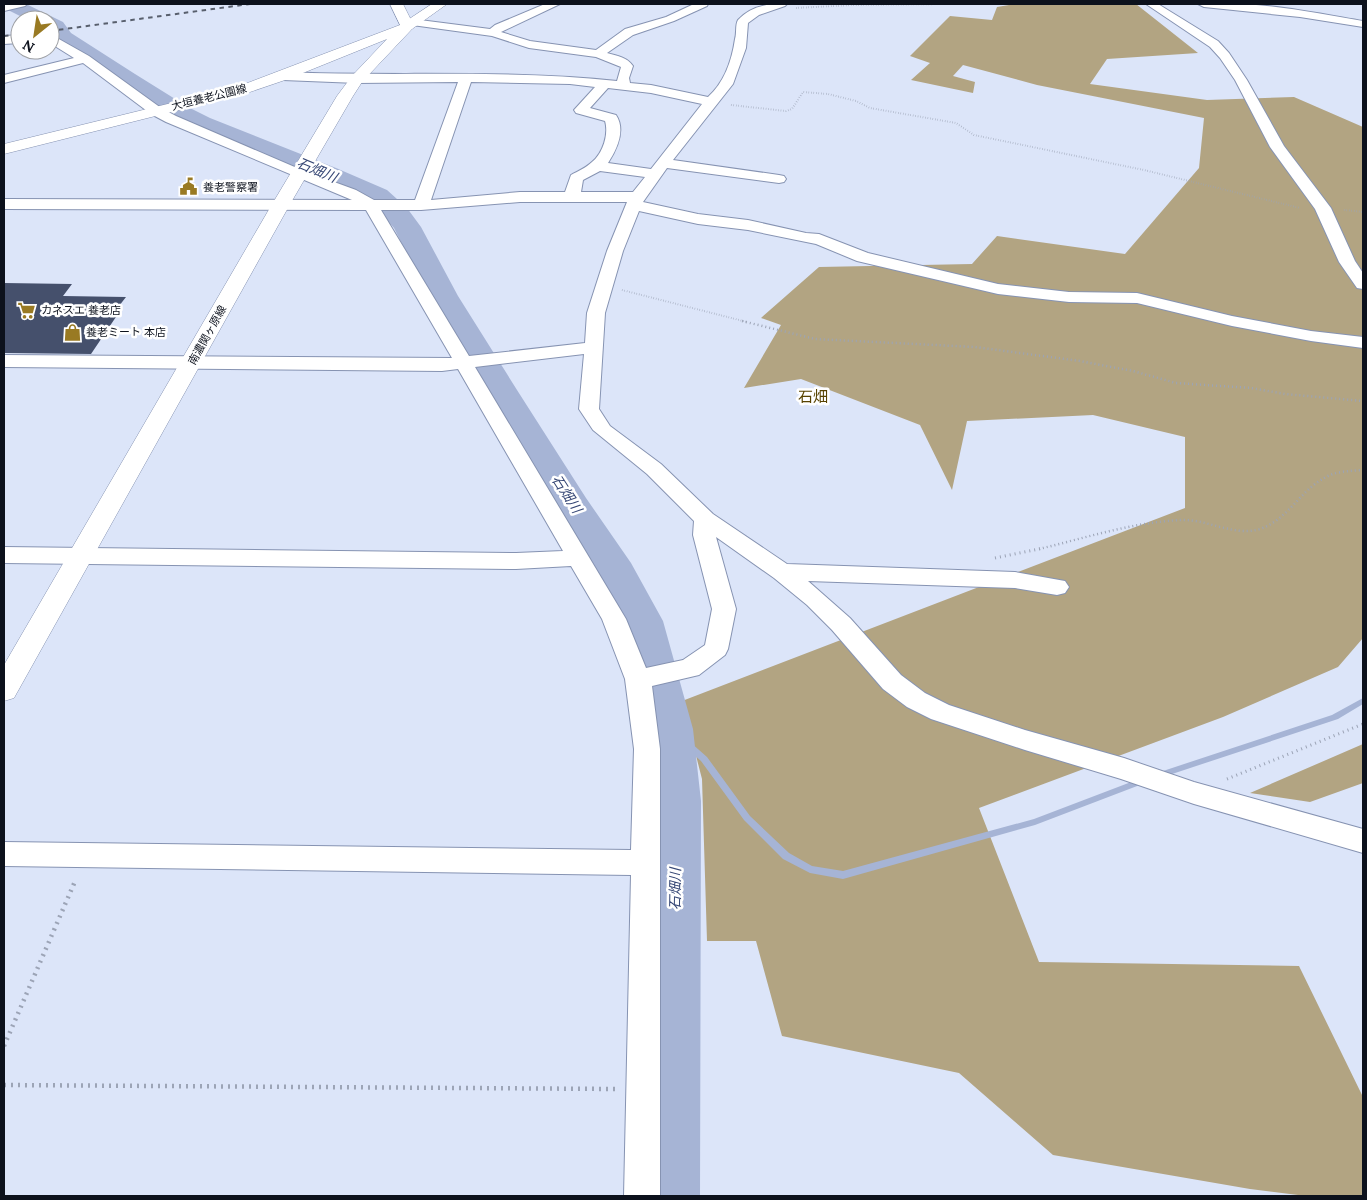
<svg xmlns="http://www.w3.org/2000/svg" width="1367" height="1200" font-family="Lora,'Noto Sans JP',serif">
  <rect width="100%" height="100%" fill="#dce5f9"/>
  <path fill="#b2a482" d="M 1015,4 L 1136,4 L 1198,53 L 1107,59 L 1090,84 L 1207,100 L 1294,97 L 1363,127 L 1363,638 L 1338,667 L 1223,717 L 979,808 L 1039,962 L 1299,966 L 1363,1097 L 1363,1196 L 1306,1196 L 1250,1189 L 1053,1155 L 959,1073 L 782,1036 L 756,941 L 707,941 L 702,779 L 682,701 L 1185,508 L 1185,437 L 1093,415 L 967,421 L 952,490 L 920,425 L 801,379 L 744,388 L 781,325 L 761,318 L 819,267 L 972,264 L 997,236 L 1125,254 L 1199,168 L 1204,118 L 1037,85 L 963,65 L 953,76 L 975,82 L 973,93 L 911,80 L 930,63 L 910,56 L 950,16 L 992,20 L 997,7 Z
    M 1363,744 L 1363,783 L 1310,802 L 1250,793 Z"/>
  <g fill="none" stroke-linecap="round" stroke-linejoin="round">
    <path fill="#a6b4d5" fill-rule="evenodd" d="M 1363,698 L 1363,704 L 1338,719 L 1157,779 L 1154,778 L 1153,776 L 1154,774 L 1332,715 Z
      M 670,726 L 673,727 L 707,757 L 750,816 L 789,853 L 812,866 L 843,871 L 1034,819 L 1139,779 L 1142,778 L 1145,779 L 1146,781 L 1145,783 L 1035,825 L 843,879 L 810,873 L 783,859 L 744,820 L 701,761 L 667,731 L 666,729 L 667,727 Z"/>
    <path fill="#a6b4d5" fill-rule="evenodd" d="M 4,4 L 26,4 L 63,22 L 71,33 L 135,74 L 188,107 L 210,118 L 336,168 L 387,190 L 407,208 L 421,227 L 458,296 L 517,390 L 586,498 L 631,563 L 663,621 L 693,729 L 701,801 L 700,1196 L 638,1196 L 653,801 L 647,729 L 621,621 L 593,566 L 552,505 L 428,296 L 394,228 L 387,220 L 369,202 L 318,178 L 194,128 L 172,117 L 57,41 L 50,32 L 50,20 L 28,20 L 4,8 Z"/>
  </g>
  <path fill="#45506c" d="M 4,283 L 72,284 L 63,296 L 126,297 L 119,306 L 122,308 L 91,354 L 4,353 Z"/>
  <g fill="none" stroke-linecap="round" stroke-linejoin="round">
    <defs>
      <path id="street" d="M 8,4 L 27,4 L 25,6 L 4,11 L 4,5 Z
        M 545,4 L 560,4 L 501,32 L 530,41 L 596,50 L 625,29 L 666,17 L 694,4 L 708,4 L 707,6 L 674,21 L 633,35 L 607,53 C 617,56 627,57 633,66 L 629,78 L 630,83 L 651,85 L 708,97 C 724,83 732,60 735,39 C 737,33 735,25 738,20 C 751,6 769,3 787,4 L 785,6 L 759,15 L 748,23 L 746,48 L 733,84 L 673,160 L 779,175 L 784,176 L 786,179 L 784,182 L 779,183 L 667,168 L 643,202 L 698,214 L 748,220 L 806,233 L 819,234 L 868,253 L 998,284 L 1069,292 L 1137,293 L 1232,316 L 1311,331 L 1363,337 L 1363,348 L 1311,341 L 1232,326 L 1137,303 L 1069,302 L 998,294 L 857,261 L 816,244 L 748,230 L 698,224 L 639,211 L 623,251 L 605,313 L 599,409 L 610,426 L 661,464 L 713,514 L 787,564 L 1015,572 L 1065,581 L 1069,587 L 1065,593 L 1057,595 L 1015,588 L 808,581 L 850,618 L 901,675 L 925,693 L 949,705 L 1025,730 L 1124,758 L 1194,782 L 1363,829 L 1363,853 L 1194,804 L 1121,779 L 1025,750 L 931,719 L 907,707 L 883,689 L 832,630 L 807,605 L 774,578 L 716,537 L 736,609 L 728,649 L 725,655 L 699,675 L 652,686 L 660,749 L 660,1196 L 624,1196 L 631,875 L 4,866 L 4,842 L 631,850 L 634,749 L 625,679 L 602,619 L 571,566 L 516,569 L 4,563 L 4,547 L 516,553 L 563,551 L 458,369 L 442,371 L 4,367 L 4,355 L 452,358 L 366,210 L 4,209 L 4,199 L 352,200 L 166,122 L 151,114 L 83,63 L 4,83 L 4,75 L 74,58 L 50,43 L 50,34 L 89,56 L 161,108 L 176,116 L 304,171 L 356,190 L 374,200 L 415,200 L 458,82 L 357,83 L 283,80 L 277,76 L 283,72 C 394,77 506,69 617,81 L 621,67 L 596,57 L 529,48 L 492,36 L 412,25 L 406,22 L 412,19 L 490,29 L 495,25 ZM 471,82 L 570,84 L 595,87 L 574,110 L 576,113 L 605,121 C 609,134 603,153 592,162 C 586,168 578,171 571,175 L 565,192 L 520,192 L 431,200 ZM 608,88 L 651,93 L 702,104 L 651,169 L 608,163 C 617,149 626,130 616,115 L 590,108 ZM 600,171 L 645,177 L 633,192 L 581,192 L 583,180 ZM 520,202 L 627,202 L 607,251 L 587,313 L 585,343 L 469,356 L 381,210 L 421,210 ZM 584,354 L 579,409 L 593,430 L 647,474 L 694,521 L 693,535 L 712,609 L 705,645 L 683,660 L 646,668 L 626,619 L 475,367 Z
        M 1146,4 L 1158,4 L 1218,41 L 1229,53 L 1247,80 L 1284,146 L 1331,208 L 1355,261 L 1363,273 L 1363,289 L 1357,288 L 1339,262 L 1315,209 L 1270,147 L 1235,80 L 1220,58 L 1210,47 Z
        M 1198,4 C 1253,0 1310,12 1363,21 L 1363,27 L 1300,17 L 1204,7 Z
        M 20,35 L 20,43 L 4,44 L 4,36 Z"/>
      <path id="secondary" d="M 390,4 L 403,4 L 414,26 L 412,29 L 402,29 Z"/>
      <path id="primary" d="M 432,4 L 447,4 L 412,29 L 362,82 L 353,96 L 289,206 L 14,698 L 4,701 L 4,665 L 271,206 L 337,96 L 352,76 L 387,39 L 288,79 L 247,93 L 4,154 L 4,144 L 237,87 L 400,25 Z"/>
    </defs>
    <use href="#street" stroke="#8693b2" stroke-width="2"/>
    <use href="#secondary" stroke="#8693b2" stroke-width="1"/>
    <use href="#primary" stroke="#8693b2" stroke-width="1"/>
    <path stroke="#9ca4b6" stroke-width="2" stroke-dasharray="0.5 2" stroke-linecap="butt" d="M 796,8 L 851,5 L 943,4
      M 731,105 L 786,111 L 792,109 L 803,92 L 828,94 L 856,101 L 870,108 L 956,123 L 974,135 L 1144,170 L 1300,208
      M 1344,210 L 1363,212
      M 622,290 L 747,322"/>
    <path stroke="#9ca4b6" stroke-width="2.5" stroke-dasharray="1 3" stroke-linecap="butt" d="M 742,321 L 815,339 L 975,347 L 1080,361 L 1133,371 L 1176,383 L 1251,388 L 1285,394 L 1363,401
      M 1039,549 C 1085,538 1134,522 1181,520 C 1208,519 1234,537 1260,529 C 1289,519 1300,490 1326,477 C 1337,471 1350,471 1363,470"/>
    <path stroke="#9ca4b6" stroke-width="3" stroke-dasharray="1 4" stroke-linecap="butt" d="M 995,558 L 1044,548
      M 1227,779 L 1363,724"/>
    <path stroke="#9ca4b6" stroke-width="4.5" stroke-dasharray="2 5" stroke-linecap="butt" d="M 4,1046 L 76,879
      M 4,1085 L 616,1089"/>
    <use href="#street" fill="#fff" fill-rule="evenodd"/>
    <use href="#secondary" fill="#fff" fill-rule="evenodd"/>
    <use href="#primary" fill="#fff" fill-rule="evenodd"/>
    <path stroke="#585f6d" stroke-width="2" stroke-dasharray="4.5 4.5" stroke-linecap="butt" d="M 50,31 L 250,4
      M 4,36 L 20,34"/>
  </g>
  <defs>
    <symbol id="civic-bare" viewBox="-9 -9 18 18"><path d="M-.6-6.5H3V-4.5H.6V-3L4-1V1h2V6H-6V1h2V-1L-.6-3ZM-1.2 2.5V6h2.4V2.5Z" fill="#997a23" stroke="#fff" stroke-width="2.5" paint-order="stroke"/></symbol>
    <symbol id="supermarket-bare" viewBox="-9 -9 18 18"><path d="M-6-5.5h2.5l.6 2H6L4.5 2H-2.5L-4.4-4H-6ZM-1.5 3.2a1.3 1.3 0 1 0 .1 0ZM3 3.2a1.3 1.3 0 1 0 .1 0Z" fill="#997a23" stroke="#fff" stroke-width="2.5" paint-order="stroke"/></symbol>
    <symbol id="shop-bare" viewBox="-9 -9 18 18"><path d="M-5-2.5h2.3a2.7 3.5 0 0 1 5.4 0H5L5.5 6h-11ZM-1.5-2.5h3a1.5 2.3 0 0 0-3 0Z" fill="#997a23" stroke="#fff" stroke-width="2.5" paint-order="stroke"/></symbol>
  </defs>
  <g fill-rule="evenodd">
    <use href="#civic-bare" x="176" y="174" width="25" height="25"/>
    <use href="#supermarket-bare" x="14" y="298" width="25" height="25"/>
    <use href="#shop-bare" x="60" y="320" width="25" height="25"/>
  </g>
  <g text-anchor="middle" stroke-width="5" stroke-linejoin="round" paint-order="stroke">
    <g font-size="11" fill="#0c111c" stroke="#fff">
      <text transform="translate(209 97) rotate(-14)" y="4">大垣養老公園線</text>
      <text transform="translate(207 335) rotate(-61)" y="4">南濃関ヶ原線</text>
    </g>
    <g font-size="11" fill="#0c111c" stroke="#fff" text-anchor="start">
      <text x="203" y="191">養老警察署</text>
      <text x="41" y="314">カネスエ 養老店</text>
      <text x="86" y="336">養老ミート 本店</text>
    </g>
    <g font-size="14" font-style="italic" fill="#364775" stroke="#fff">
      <text transform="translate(317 170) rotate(23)" y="5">石畑川</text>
      <text transform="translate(567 494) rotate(57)" y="5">石畑川</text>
      <text transform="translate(675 889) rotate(-89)" y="5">石畑川</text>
    </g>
    <g font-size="15" fill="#584301" stroke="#fff">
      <text x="813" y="402">石畑</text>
    </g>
  </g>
  <rect width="1367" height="1200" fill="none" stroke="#0c111c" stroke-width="10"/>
  <g transform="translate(35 35) rotate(210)"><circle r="24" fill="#ffffff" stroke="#9ea0a4"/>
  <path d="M0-4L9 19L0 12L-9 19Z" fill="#997a23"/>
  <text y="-8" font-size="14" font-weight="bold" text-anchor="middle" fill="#0c111c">N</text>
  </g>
</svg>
